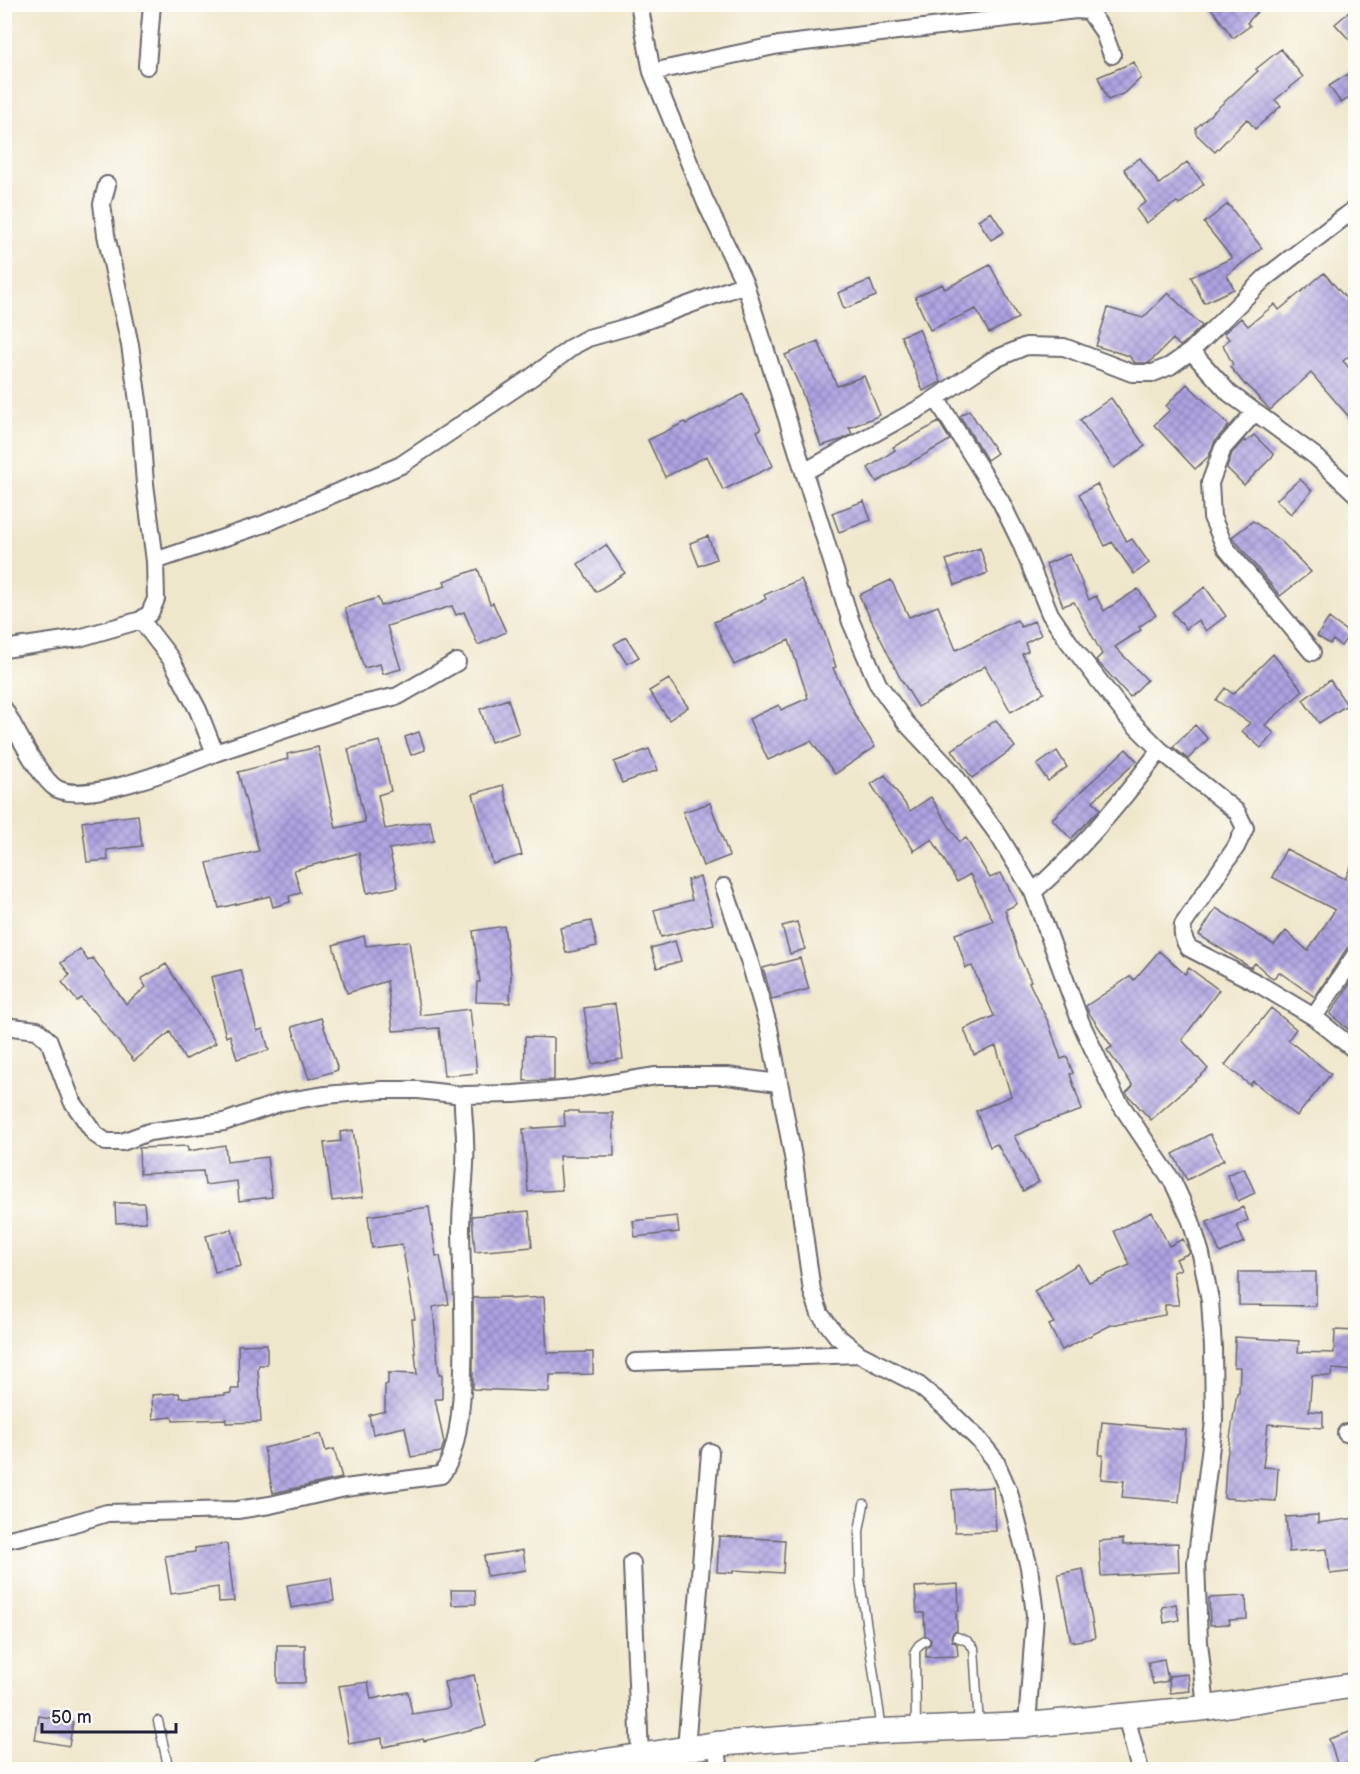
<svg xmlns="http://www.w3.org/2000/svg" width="1360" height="1774" font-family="'Balsamiq Sans',sans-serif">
  <defs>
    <pattern id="building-cross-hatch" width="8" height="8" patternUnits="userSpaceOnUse" patternTransform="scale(1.5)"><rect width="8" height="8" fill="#aea2e1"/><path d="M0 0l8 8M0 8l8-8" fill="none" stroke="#8d84b8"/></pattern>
  </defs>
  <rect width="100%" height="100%" fill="#fdfcf7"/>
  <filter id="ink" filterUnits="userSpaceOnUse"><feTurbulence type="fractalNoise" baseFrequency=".0167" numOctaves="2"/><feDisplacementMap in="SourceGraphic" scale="12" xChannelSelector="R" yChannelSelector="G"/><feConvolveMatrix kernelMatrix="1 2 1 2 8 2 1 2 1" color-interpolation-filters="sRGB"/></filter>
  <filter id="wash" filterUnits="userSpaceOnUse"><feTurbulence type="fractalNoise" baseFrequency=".008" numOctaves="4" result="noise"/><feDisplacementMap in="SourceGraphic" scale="24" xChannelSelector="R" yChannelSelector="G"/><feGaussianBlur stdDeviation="1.35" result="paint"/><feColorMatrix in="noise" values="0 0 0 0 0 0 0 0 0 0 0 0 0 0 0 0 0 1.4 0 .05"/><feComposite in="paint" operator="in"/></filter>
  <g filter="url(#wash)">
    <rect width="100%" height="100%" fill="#efe7cc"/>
    <g id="blocks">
      <path fill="url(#building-cross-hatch)" d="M 1208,4 L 1264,4 L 1247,23 L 1250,26 L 1233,38 Z
        M 1356,6 L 1356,47 L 1335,24 Z
        M 1281,49 L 1303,77 L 1275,100 L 1281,106 L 1255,129 L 1247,119 L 1215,152 L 1196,134 L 1196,128 L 1258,71 L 1256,69 Z
        M 1134,62 L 1141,78 L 1125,93 L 1108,100 L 1098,77 Z
        M 1356,69 L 1356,93 L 1341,103 L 1329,86 Z
        M 1140,158 L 1159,184 L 1187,162 L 1204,184 L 1179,205 L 1177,202 L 1146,223 L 1136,209 L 1146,202 L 1124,169 Z
        M 1228,204 L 1262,248 L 1227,275 L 1234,289 L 1204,303 L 1191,277 L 1232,258 L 1204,223 Z
        M 991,212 L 1004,232 L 991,240 L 978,220 Z
        M 990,265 L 1018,318 L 989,333 L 976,309 L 930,330 L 915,297 L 942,284 L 945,289 Z
        M 1324,273 L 1356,310 L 1356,350 L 1343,361 L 1356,375 L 1356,425 L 1311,373 L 1270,410 L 1246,384 L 1245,385 L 1230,367 L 1233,365 L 1223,345 L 1229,339 L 1224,333 L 1241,318 L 1248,326 L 1275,304 L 1279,310 Z
        M 870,280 L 876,296 L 844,309 L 838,293 Z
        M 1168,293 L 1202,326 L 1184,343 L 1180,346 L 1173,339 L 1149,363 L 1135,363 L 1129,356 L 1096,346 L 1108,308 L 1143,318 Z
        M 919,329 L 941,382 L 923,391 L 901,336 Z
        M 818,341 L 837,386 L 864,376 L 880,415 L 849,428 L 852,434 L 843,439 L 821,446 L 800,387 L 785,355 Z
        M 1187,384 L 1229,425 L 1215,441 L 1209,456 L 1195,469 L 1154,425 L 1170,410 L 1166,406 Z
        M 743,394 L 761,429 L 757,431 L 773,466 L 723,490 L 707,456 L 665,477 L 648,440 L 685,422 L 686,424 Z
        M 1111,398 L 1145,446 L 1114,468 L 1080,420 Z
        M 969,410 L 997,453 L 987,460 L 960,416 Z
        M 939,422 L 950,440 L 877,482 L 868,468 L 895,450 L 893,447 Z
        M 1254,435 L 1274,455 L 1244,485 L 1227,468 L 1232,453 L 1244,440 L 1246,442 Z
        M 1300,479 L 1312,491 L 1291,514 L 1276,500 Z
        M 1097,484 L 1127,542 L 1132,539 L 1149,563 L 1134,574 L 1112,542 L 1105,546 L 1079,494 Z
        M 864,501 L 871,520 L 839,532 L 832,513 Z
        M 1253,521 L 1282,542 L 1311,572 L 1280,596 L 1232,537 Z
        M 708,536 L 716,559 L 699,566 L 690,543 Z
        M 606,545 L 625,573 L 596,592 L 578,564 Z
        M 980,548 L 988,573 L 955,585 L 946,560 Z
        M 1070,554 L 1089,600 L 1096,596 L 1104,611 L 1138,589 L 1156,615 L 1139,627 L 1141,630 L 1115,647 L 1147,680 L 1130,697 L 1096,660 L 1102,654 L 1074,602 L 1063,606 L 1046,564 Z
        M 478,569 L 490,604 L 493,603 L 506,632 L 478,645 L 464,612 L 456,615 L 452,606 L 387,626 L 401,669 L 383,674 L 380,664 L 364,668 L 345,608 L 378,598 L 381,606 L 446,586 L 444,581 Z
        M 801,579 L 824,631 L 836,667 L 833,668 L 856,717 L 875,747 L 835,774 L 811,741 L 768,760 L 749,719 L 779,705 L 781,710 L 808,698 L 789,640 L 734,665 L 714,622 L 766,599 L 764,595 Z
        M 891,580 L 909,617 L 938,606 L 956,650 L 1017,620 L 1021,627 L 1034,621 L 1041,635 L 1025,643 L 1028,651 L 1022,654 L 1044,693 L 1011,712 L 985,666 L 918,707 L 899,676 L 859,595 Z
        M 1205,587 L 1226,616 L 1206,631 L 1198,620 L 1186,629 L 1172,612 Z
        M 1329,618 L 1350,634 L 1341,646 L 1333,640 L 1330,644 L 1317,636 Z
        M 626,637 L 639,657 L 627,664 L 614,644 Z
        M 1273,654 L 1303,691 L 1265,725 L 1274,733 L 1261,748 L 1242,731 L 1250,723 L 1216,700 L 1225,688 L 1233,694 Z
        M 669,679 L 688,707 L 669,720 L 649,691 Z
        M 1330,680 L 1347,705 L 1319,723 L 1303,700 Z
        M 508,699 L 519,733 L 491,742 L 480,709 Z
        M 996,720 L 1015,747 L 972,778 L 952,750 Z
        M 1195,725 L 1208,739 L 1188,759 L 1173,747 Z
        M 419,732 L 425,750 L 411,755 L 405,737 Z
        M 380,741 L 391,791 L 378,795 L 385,829 L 430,821 L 434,841 L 389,849 L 398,887 L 367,893 L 359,853 L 294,870 L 301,893 L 289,896 L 290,902 L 273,907 L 270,896 L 219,908 L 207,863 L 259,851 L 238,772 L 288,759 L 287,754 L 318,747 L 336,828 L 365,822 L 348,749 Z
        M 649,749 L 658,770 L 622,783 L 614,762 Z
        M 1126,749 L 1137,761 L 1093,801 L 1100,809 L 1071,839 L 1052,819 Z
        M 1057,751 L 1067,767 L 1048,781 L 1037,765 Z
        M 885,775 L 910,811 L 931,797 L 959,842 L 966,838 L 990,878 L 1001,873 L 1017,904 L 1005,910 L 1020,958 L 1031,981 L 1029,982 L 1049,1024 L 1061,1059 L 1067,1057 L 1073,1073 L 1070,1074 L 1082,1110 L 1037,1125 L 1038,1126 L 1014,1136 L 1039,1182 L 1023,1191 L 997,1144 L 990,1147 L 976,1111 L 1011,1096 L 996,1046 L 974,1055 L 964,1029 L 994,1016 L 972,966 L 966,968 L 955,934 L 993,921 L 970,874 L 957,882 L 932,839 L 914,851 L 871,784 Z
        M 503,785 L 522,855 L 493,864 L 473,794 Z
        M 710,803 L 729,856 L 703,866 L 683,812 Z
        M 138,815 L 142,846 L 107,850 L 108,860 L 87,862 L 82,822 Z
        M 1286,849 L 1345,879 L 1356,855 L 1356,944 L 1347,948 L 1315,997 L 1279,972 L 1273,979 L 1255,963 L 1251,968 L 1199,935 L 1216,908 L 1274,945 L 1286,931 L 1308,951 L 1335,910 L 1272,877 Z
        M 700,877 L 713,924 L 661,937 L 654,910 L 692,900 L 687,880 Z
        M 591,921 L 597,946 L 566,953 L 560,928 Z
        M 797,922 L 805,949 L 790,954 L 782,926 Z
        M 504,926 L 511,974 L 510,1003 L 476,1002 L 477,982 L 480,982 L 473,931 Z
        M 364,936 L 366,946 L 409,941 L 420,1015 L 470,1009 L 477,1073 L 444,1076 L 439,1028 L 393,1031 L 387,981 L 347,993 L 333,945 Z
        M 675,941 L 681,961 L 657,968 L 651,948 Z
        M 80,949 L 88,961 L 93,958 L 126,1004 L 146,987 L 141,979 L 166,964 L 216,1043 L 185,1060 L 170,1032 L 134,1061 L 93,1010 L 92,1011 L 81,998 L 77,1001 L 62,982 L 70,975 L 61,963 Z
        M 1159,951 L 1185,974 L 1189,968 L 1219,990 L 1182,1040 L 1208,1069 L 1151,1120 L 1126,1093 L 1133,1086 L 1107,1050 L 1112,1047 L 1089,1013 L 1086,1006 L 1131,976 L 1134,980 Z
        M 800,958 L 809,989 L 772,999 L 763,968 Z
        M 241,970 L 257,1031 L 263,1029 L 269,1050 L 237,1059 L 230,1035 L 226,1037 L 211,977 Z
        M 1356,974 L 1356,1036 L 1330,1014 Z
        M 615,1004 L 623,1059 L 592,1064 L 584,1008 Z
        M 1271,1008 L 1296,1029 L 1288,1040 L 1331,1074 L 1297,1116 L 1253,1081 L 1250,1085 L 1225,1065 Z
        M 321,1018 L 338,1070 L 309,1079 L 292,1027 Z
        M 525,1037 L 554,1038 L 554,1080 L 524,1081 Z
        M 564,1111 L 578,1111 L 578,1113 L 613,1113 L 614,1156 L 559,1156 L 562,1190 L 528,1192 L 523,1129 L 565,1126 Z
        M 353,1130 L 363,1197 L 332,1201 L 324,1143 L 341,1141 L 340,1132 Z
        M 1210,1134 L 1224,1160 L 1187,1180 L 1173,1154 Z
        M 225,1145 L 227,1162 L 267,1157 L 272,1197 L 239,1201 L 237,1181 L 205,1185 L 203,1171 L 140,1174 L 139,1148 L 188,1146 L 188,1151 Z
        M 1244,1168 L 1255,1193 L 1238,1201 L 1227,1175 Z
        M 115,1203 L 144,1203 L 146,1222 L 116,1223 Z
        M 429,1207 L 436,1256 L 440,1256 L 449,1304 L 433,1307 L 439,1374 L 442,1374 L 442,1399 L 435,1399 L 444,1443 L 441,1452 L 411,1457 L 405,1427 L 373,1434 L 369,1415 L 385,1411 L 385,1385 L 388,1384 L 388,1373 L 417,1374 L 412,1319 L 415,1319 L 402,1244 L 372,1248 L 368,1216 Z
        M 1243,1207 L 1248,1220 L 1237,1225 L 1244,1242 L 1220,1253 L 1207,1222 Z
        M 529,1211 L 532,1247 L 475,1252 L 472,1216 Z
        M 1152,1212 L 1169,1246 L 1183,1239 L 1190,1253 L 1176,1259 L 1181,1269 L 1173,1272 L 1179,1305 L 1165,1305 L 1165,1315 L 1111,1325 L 1062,1350 L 1049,1325 L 1054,1323 L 1034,1291 L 1078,1264 L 1089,1282 L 1130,1265 L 1114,1231 Z
        M 677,1216 L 679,1232 L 635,1237 L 633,1221 Z
        M 232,1229 L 241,1266 L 215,1272 L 206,1236 Z
        M 1239,1272 L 1316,1272 L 1316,1306 L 1239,1305 Z
        M 510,1297 L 510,1299 L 544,1297 L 547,1353 L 593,1352 L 593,1374 L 550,1375 L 549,1392 L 473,1389 L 473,1298 Z
        M 1335,1330 L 1356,1331 L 1356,1371 L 1332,1369 L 1331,1376 L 1312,1375 L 1309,1411 L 1323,1412 L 1323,1428 L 1268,1424 L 1263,1467 L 1278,1468 L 1276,1501 L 1224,1498 L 1226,1464 L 1237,1393 L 1239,1392 L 1240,1367 L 1234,1367 L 1235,1337 L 1299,1341 L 1298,1352 L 1334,1353 Z
        M 267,1344 L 267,1365 L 259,1365 L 258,1369 L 261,1422 L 226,1423 L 226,1419 L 173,1421 L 172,1417 L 153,1419 L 152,1395 L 179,1393 L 180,1398 L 225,1395 L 225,1394 L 231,1393 L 231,1389 L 239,1389 L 238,1345 Z
        M 1102,1422 L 1186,1430 L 1179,1502 L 1122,1497 L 1124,1481 L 1101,1479 L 1103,1455 L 1099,1455 Z
        M 321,1434 L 326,1451 L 334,1449 L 342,1478 L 273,1493 L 264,1448 Z
        M 993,1487 L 996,1531 L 955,1532 L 952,1490 Z
        M 1318,1515 L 1318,1523 L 1356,1518 L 1356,1571 L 1330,1574 L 1327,1549 L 1289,1552 L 1286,1517 Z
        M 719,1536 L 785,1540 L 783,1573 L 733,1570 L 733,1573 L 717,1572 Z
        M 1123,1539 L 1123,1545 L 1178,1543 L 1179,1572 L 1101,1576 L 1099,1541 Z
        M 227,1544 L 234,1601 L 219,1602 L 218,1587 L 171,1594 L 165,1556 L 195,1552 L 195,1548 Z
        M 523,1550 L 526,1570 L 487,1576 L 484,1556 Z
        M 1083,1569 L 1095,1638 L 1071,1642 L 1058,1574 Z
        M 331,1578 L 334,1601 L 291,1608 L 287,1585 Z
        M 958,1584 L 959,1611 L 956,1611 L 957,1631 L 953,1632 L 951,1637 L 952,1641 L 957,1644 L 958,1656 L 926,1657 L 926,1648 L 930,1644 L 931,1640 L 925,1635 L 924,1613 L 917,1613 L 915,1587 Z
        M 451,1590 L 475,1590 L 476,1604 L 452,1605 Z
        M 1246,1596 L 1247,1619 L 1229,1620 L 1230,1624 L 1210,1625 L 1209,1598 Z
        M 1176,1604 L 1179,1620 L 1164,1623 L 1162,1607 Z
        M 277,1645 L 305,1645 L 305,1683 L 277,1683 Z
        M 1164,1659 L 1168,1681 L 1153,1684 L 1148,1662 Z
        M 1188,1674 L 1190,1691 L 1170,1693 L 1169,1676 Z
        M 474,1675 L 486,1726 L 424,1741 L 423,1739 L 383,1747 L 382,1738 L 349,1744 L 339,1686 L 368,1682 L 371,1699 L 408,1692 L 412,1714 L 450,1708 L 444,1682 Z
        M 39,1716 L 73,1722 L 69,1746 L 35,1740 Z
        M 1356,1730 L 1356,1760 L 1338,1766 L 1329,1739 Z"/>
    </g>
  </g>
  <g filter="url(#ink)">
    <use href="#blocks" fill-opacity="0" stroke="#6a676e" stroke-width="1.5"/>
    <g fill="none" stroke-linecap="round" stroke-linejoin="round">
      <defs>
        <path id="lane" d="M 864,1504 L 859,1531 L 860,1580 L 882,1730
          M 957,1637 L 967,1641 L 974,1648 L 979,1726
          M 158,1721 L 169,1770
          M 916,1726 L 915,1651 L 919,1645 L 925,1641"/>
        <path id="street" d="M 639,4 L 652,72 L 705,201 L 745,284 L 851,622 L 878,684 L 906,723 L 952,772 L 999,836 L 1033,892 L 1081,1023 L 1115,1096 L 1173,1182 L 1191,1221 L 1201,1254 L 1210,1300 L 1213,1348 L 1214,1422 L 1196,1563 L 1199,1642 L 1206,1708
          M 147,66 L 152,4
          M 652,72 L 779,45 L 1076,10 L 1089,11 L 1103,31 L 1112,55
          M 1191,351 L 1229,393 L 1315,456 L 1356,494
          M 936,398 L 1001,502 L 1020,541 L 1050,614 L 1069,642 L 1127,717 L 1160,750 L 1237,812 L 1245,828 L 1236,847 L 1183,925 C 1182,934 1183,940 1189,948 L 1257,983 L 1314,1017 L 1356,1051
          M 1254,413 L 1223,448 L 1210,483 L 1212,517 L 1225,547 L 1312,652
          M 804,472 L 924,406 L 993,360 L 1026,346 L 1064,347 L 1132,373 L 1153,373 L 1170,366 L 1191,351 L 1265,278 L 1356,208
          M 155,561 L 264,524 L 401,465 L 532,377 L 575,345 L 588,338 L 634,325 L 745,284
          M 141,620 L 171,659 L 198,710 L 215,753 L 358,705 L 398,696 L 457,662
          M 4,649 L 79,638 L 141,620 L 150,613 L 156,599 L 155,561 L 145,484 L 140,415 L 130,345 L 106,235 L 102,204 L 107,185
          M 4,709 C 17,731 35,770 53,786 C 78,809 185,765 215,753
          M 724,887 L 750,963 L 769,1028 L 794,1162 L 812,1291 L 820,1314 L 837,1336 L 859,1354 L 916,1383 L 945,1407 L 979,1440 L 995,1460 L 1009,1492 L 1029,1567 L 1035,1615 L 1027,1725
          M 1033,892 C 1081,851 1122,801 1160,750
          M 1314,1017 L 1356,954
          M 4,1026 L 37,1030 L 49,1041 L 72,1101 L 95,1134 L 106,1142 L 122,1142 L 149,1132 L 224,1122 L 282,1102 L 326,1095 L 382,1090 L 418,1090 L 463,1095 C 462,1110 465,1125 465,1141 C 467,1169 461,1199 461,1227 C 461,1281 474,1437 441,1475 L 345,1488 L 270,1505 L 237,1510 L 107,1513 L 58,1528 L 4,1540
          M 463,1095 L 514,1094 L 574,1089 L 656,1076 L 727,1076 L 778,1083
          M 635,1362 L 859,1354
          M 1346,1433 L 1356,1432
          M 632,1563 L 640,1756
          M 1126,1716 L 1140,1770
          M 716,1744 L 720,1770
          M 686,1749 L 710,1452"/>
        <path id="secondary" d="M 548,1770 L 716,1744 L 882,1731 L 1027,1725 L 1206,1708 L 1356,1685"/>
      </defs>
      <use href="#lane" stroke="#6a676e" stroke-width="11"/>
      <use href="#street" stroke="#6a676e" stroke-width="20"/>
      <use href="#secondary" stroke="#6a676e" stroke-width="27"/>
      <use href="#lane" stroke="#fff" stroke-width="8"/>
      <use href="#street" stroke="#fff" stroke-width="16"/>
      <use href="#secondary" stroke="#fff" stroke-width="24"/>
    </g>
  </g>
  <rect width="1360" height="1774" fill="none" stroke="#fdfcf7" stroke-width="24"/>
  <path d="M42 1723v9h134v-9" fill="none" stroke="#22223b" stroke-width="3"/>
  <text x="51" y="1723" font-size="18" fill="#22223b" stroke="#fdfcf7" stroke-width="4.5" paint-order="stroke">50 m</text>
</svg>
